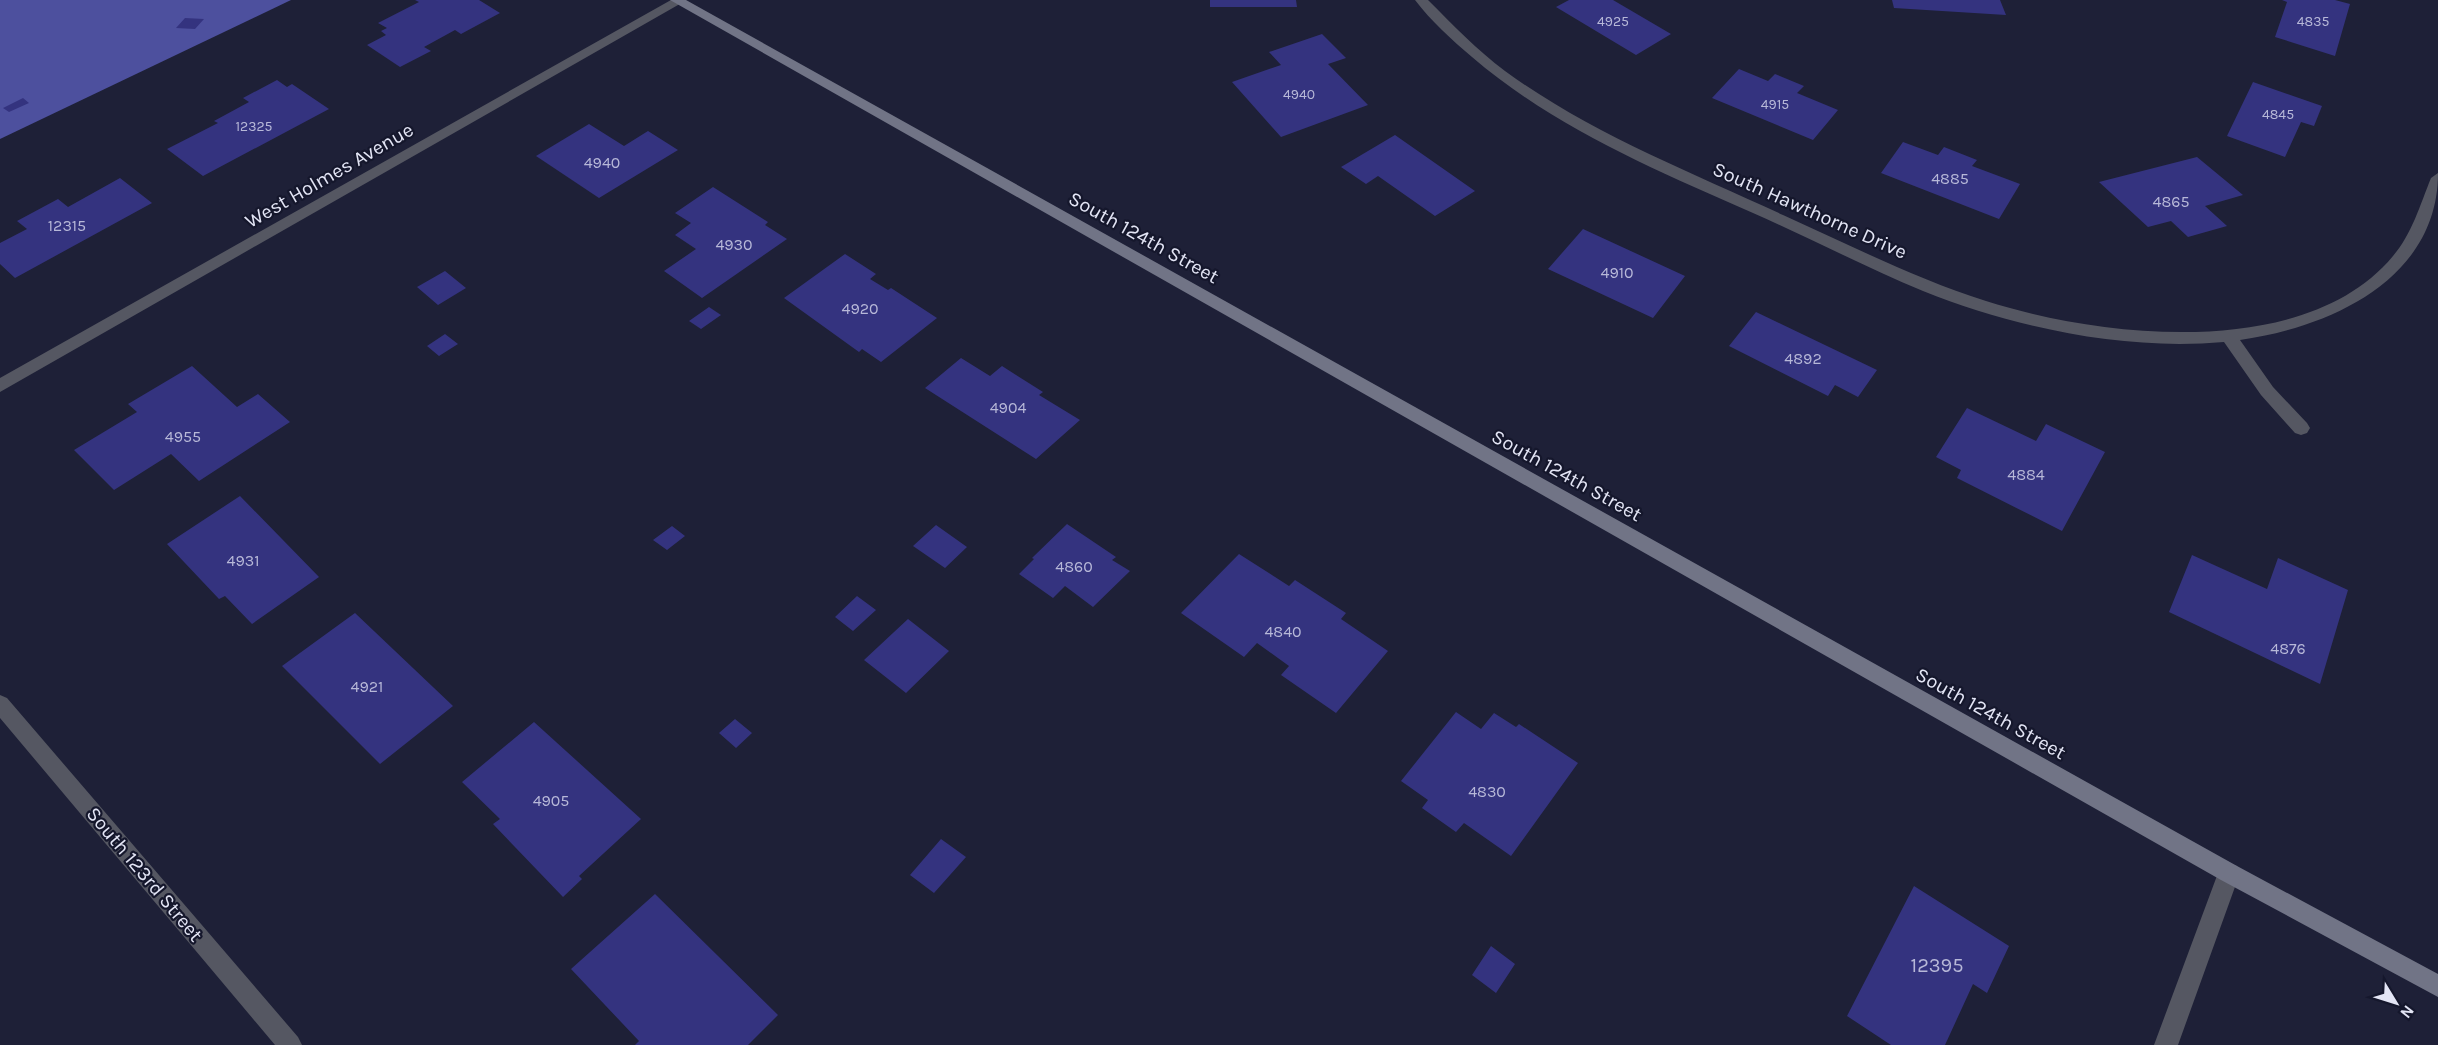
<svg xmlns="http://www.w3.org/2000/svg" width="2438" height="1045" font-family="Karla,sans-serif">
  <rect width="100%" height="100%" fill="#1e2037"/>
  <path fill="#4d509e" d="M 0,0 L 291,0 L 0,139 Z"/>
  <path fill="#34337f" d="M 415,0 L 479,0 L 500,13 L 461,34 L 455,30 L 424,47 L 431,51 L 400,67 L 367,45 L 386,35 L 381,31 L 387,28 L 378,23 L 419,2 Z
    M 1210,0 L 1296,0 L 1297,7 L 1210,7 Z
    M 1569,0 L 1613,0 L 1671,34 L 1636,55 L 1556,7 Z
    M 1892,0 L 2000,0 L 2006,15 L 1894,8 Z
    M 2282,0 L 2335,0 L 2350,4 L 2335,56 L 2275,37 L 2287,2 Z
    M 185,18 L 204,19 L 195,29 L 176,28 Z
    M 1322,34 L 1346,58 L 1328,64 L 1368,105 L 1281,137 L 1232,82 L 1281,65 L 1269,52 Z
    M 1739,69 L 1768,81 L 1775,74 L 1804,86 L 1797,93 L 1838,110 L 1813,140 L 1712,98 Z
    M 277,80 L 287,87 L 292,84 L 329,109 L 203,176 L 167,149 L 218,123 L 214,121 L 249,102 L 243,98 Z
    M 2253,82 L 2322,106 L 2314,126 L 2301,122 L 2285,157 L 2227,136 Z
    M 23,98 L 29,103 L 9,112 L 3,108 Z
    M 589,124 L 624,146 L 648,131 L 678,150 L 599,198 L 536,156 Z
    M 1395,135 L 1475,191 L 1435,216 L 1378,176 L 1366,184 L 1341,167 Z
    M 1903,142 L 1938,155 L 1944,147 L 1977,160 L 1972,166 L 2020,184 L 1999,219 L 1881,173 Z
    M 2197,157 L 2243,195 L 2205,206 L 2227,226 L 2188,237 L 2171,221 L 2148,227 L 2099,182 Z
    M 120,178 L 152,203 L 15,278 L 0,264 L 0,243 L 27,229 L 17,221 L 58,199 L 68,207 Z
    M 713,187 L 768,222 L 765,225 L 787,239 L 702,298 L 664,271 L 696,249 L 675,235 L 691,223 L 675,213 Z
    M 1583,229 L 1685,276 L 1653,318 L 1548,269 Z
    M 845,254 L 876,274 L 870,279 L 888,290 L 891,288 L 937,318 L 881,362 L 862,349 L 859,352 L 784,298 Z
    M 445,271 L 466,288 L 438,305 L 417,287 Z
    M 709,307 L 721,315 L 701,329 L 689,321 Z
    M 1756,312 L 1877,370 L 1858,397 L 1835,385 L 1828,396 L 1729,346 Z
    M 445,334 L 458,344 L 439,356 L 427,346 Z
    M 961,358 L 990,376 L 1002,366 L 1043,392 L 1039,395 L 1080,420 L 1036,459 L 925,388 Z
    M 192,366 L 237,407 L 258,394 L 290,422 L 199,481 L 171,454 L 114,490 L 74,450 L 137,412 L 128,404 Z
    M 1967,408 L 2036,441 L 2046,424 L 2105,452 L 2062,531 L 1957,478 L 1961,470 L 1936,457 Z
    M 240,496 L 319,577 L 252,624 L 225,596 L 219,599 L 167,544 Z
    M 1067,524 L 1116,557 L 1112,560 L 1130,571 L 1093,607 L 1065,586 L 1053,598 L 1019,574 L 1034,559 L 1032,558 Z
    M 936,525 L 967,547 L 945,568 L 913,546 Z
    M 672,526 L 685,536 L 667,550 L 653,540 Z
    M 1239,554 L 1289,586 L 1295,580 L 1346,613 L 1341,619 L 1388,651 L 1336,713 L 1281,675 L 1289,666 L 1257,643 L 1244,657 L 1181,613 Z
    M 2192,555 L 2267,589 L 2278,558 L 2348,590 L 2320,684 L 2169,612 Z
    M 857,596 L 876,610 L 853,631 L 835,617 Z
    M 355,613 L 453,706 L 380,764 L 282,666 Z
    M 908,619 L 949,651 L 906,693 L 864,660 Z
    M 1456,712 L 1481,729 L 1494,713 L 1516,727 L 1519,724 L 1578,763 L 1511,856 L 1464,823 L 1456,832 L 1422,808 L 1428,800 L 1401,781 Z
    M 735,719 L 752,733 L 736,748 L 719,733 Z
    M 534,722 L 641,819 L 579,876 L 582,879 L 563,897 L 493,824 L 500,819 L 462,782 Z
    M 941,839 L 966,857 L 934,893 L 910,875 Z
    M 1914,886 L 2009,946 L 1987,993 L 1973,984 L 1945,1045 L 1891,1045 L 1847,1016 Z
    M 655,894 L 778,1015 L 748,1045 L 635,1045 L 639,1041 L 571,969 Z
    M 1491,946 L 1515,964 L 1496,993 L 1472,975 Z"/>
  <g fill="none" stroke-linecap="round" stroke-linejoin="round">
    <path fill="#555762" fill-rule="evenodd" d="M 671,0 L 685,1 L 0,392 L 0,378 Z
      M 1415,0 L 1428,0 C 1453,25 1477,50 1505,71 C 1590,133 1688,171 1783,215 C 1850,245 1916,279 1986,301 C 2102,338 2306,361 2393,256 C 2412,234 2420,205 2431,178 L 2438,173 C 2438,279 2331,327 2240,340 L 2273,387 L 2307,423 L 2310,428 L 2307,433 L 2301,435 L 2295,433 L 2261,395 L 2224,342 C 2124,351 2016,328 1923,291 C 1865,267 1810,238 1753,213 C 1655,170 1555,128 1472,57 C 1452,40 1431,21 1415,0 Z
      M 0,695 L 7,698 L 298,1037 L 302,1045 L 275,1045 L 0,718 Z
      M 2229,863 L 2237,866 L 2240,873 L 2178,1045 L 2154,1045 L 2218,873 L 2221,866 Z"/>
    <path fill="#717486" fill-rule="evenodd" d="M 670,0 L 686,0 L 2237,866 L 2438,974 L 2438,997 L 2221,880 Z"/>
  </g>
  <g text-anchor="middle" stroke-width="4.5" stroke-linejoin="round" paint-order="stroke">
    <g font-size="14" fill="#b7b8d8">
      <text x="1613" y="26">4925</text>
      <text x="2313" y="26">4835</text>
      <text x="1299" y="99">4940</text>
      <text x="1775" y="109">4915</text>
      <text x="2278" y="119">4845</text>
      <text x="254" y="131">12325</text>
    </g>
    <g font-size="16" fill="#b7b8d8">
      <text x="602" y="168">4940</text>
      <text x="1950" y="184">4885</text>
      <text x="2171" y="207">4865</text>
      <text x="67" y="231">12315</text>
      <text x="734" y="250">4930</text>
      <text x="1617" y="278">4910</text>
      <text x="860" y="314">4920</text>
      <text x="1803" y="364">4892</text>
      <text x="1008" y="413">4904</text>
      <text x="183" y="442">4955</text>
      <text x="2026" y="480">4884</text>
      <text x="243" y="566">4931</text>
      <text x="1074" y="572">4860</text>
      <text x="1283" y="637">4840</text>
      <text x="2288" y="654">4876</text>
      <text x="367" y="692">4921</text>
      <text x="1487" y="797">4830</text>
      <text x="551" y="806">4905</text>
    </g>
    <g font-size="20" fill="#e3e5f5" stroke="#15172c">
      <text transform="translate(329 175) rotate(-30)" y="7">West Holmes Avenue</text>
      <text transform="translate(1810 210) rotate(24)" y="7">South Hawthorne Drive</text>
      <text transform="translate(1144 237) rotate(29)" y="7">South 124th Street</text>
      <text transform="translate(1567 475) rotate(29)" y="7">South 124th Street</text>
      <text transform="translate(1991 713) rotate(29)" y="7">South 124th Street</text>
      <text transform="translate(145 874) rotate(50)" y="7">South 123rd Street</text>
    </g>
    <g font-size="20" fill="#b7b8d8">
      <text x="1937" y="972">12395</text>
    </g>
  </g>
  <g transform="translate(2396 1003) rotate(128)" stroke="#15172c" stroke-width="4.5" paint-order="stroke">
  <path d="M0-4.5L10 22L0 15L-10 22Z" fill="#e3e5f5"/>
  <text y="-9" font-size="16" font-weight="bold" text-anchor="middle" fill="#e3e5f5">N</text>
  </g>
</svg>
